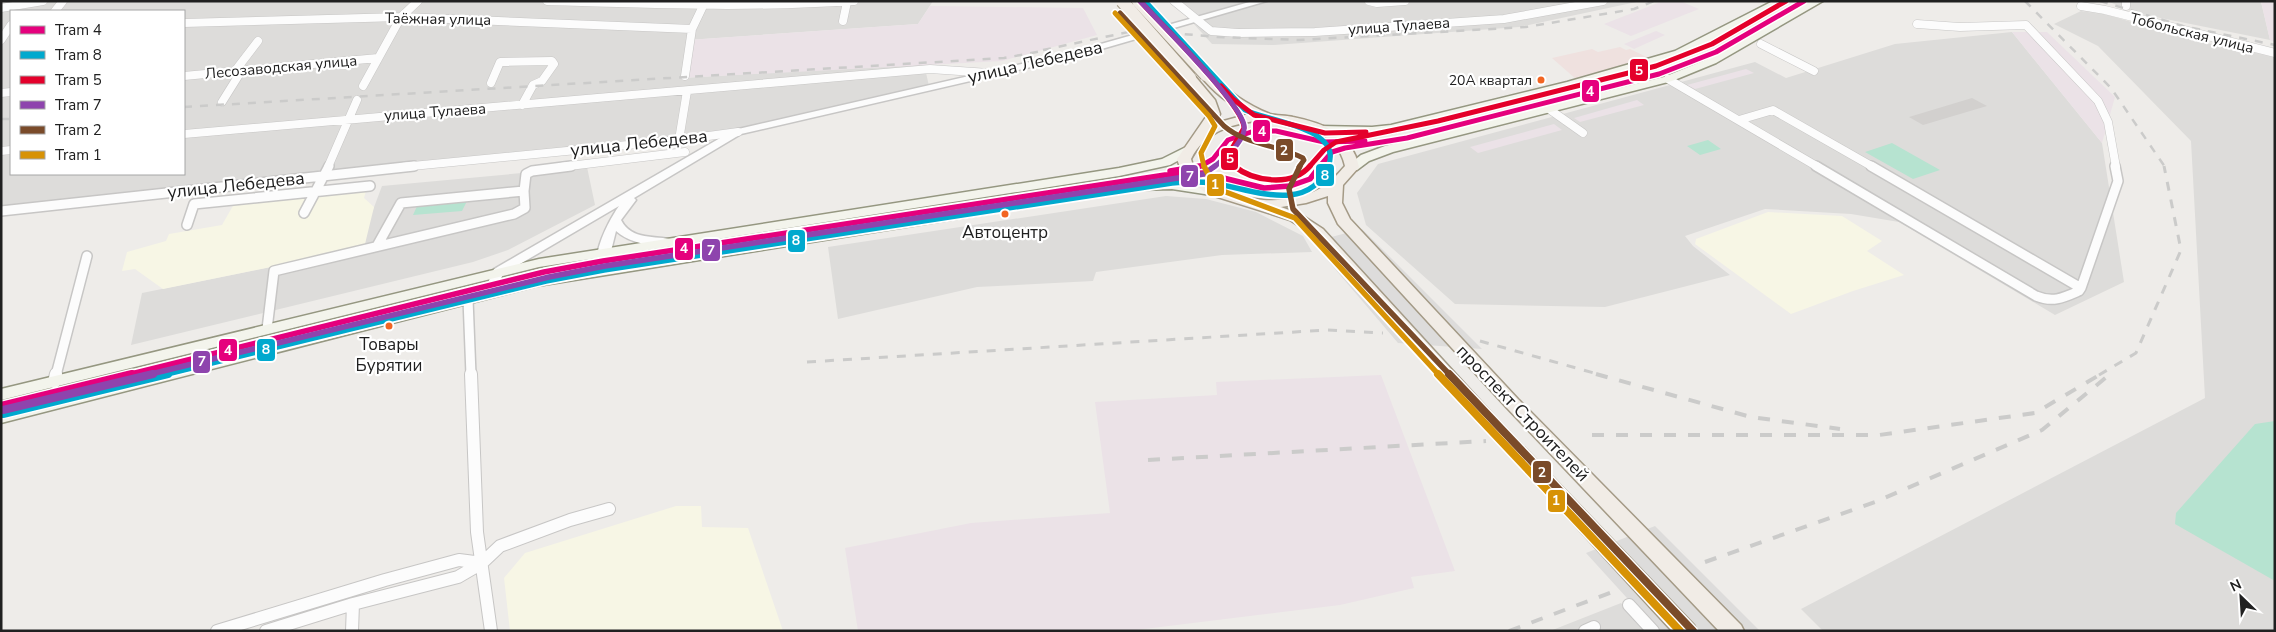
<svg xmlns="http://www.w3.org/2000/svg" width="2276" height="632" font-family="'Nunito Sans',sans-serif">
  <rect width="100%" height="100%" fill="#eeece9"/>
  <path fill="#dddcda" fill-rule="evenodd" d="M 1,1 L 933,1 L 918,24 L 688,40 L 681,78 L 924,64 L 929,86 L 676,143 L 1,210 ZM 11,11 L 184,11 L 184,174 L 11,174 Z
    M 1173,1 L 1641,1 L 1519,27 L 1274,45 L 1212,44 Z
    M 2107,1 L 2275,1 L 2275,3 L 2261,2 L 2270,40 L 2136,13 Z
    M 2081,11 L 2108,15 L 2196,41 L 2275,56 L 2275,631 L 1823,631 L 1801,609 L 2205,398 L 2191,141 L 2098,46 L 2054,24 Z
    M 2012,32 L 2102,143 L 2124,282 L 2055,315 L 1899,222 L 1851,214 L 1765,209 L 1685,236 L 1693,246 L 1730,275 L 1605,307 L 1455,304 L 1366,225 L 1357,193 L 1378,164 L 1755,62 L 1786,78 L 1895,44 Z
    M 587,167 L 595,205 L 508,250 L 473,262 L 131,345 L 142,293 L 364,248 L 370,218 L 382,186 Z
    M 1166,196 L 1206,199 L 1256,212 L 1303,236 L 1312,252 L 1222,255 L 1096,272 L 1093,281 L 977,287 L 838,319 L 828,247 Z
    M 1621,603 L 1647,631 L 1550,631 Z"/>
  <path fill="#efe1df" d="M 1620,47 L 1626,50 L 1630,49 L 1651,59 L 1576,79 L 1552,58 L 1592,49 L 1598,52 Z"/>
  <path fill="#ebe2e7" d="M 1663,1 L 1680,1 L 1699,9 L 1631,36 L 1604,24 Z
    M 2261,1 L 2275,3 L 2275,42 L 2270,40 Z
    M 930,6 L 1083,8 L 1097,35 L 1002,61 L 681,78 L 688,40 L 918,24 Z
    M 1656,31 L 1665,35 L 1634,49 L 1624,44 Z
    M 2012,32 L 2047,32 L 2115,97 L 2102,143 Z
    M 1746,69 L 1754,73 L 1695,89 L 1687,85 Z
    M 1637,100 L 1644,105 L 1580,122 L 1574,118 Z
    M 1554,124 L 1562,130 L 1478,153 L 1470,147 Z
    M 1381,375 L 1455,571 L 1411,577 L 1414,588 L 1340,605 L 1128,631 L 858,631 L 845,548 L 971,523 L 1110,513 L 1095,402 L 1217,395 L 1216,382 Z"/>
  <path fill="#f7f6e5" d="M 366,191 L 364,198 L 374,207 L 364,248 L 163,289 L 135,269 L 122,271 L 127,252 L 166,241 L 169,234 L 222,225 L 234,204 Z
    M 1768,212 L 1842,216 L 1882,241 L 1867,251 L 1904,275 L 1853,291 L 1791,314 L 1695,244 L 1696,239 Z
    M 676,506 L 701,506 L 702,527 L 748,528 L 783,631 L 510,631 L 504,578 L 525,553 Z"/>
  <path fill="#b6e3d0" d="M 1708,140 L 1721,149 L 1700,155 L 1687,146 Z
    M 1892,143 L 1940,170 L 1913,179 L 1865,152 Z
    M 468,199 L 462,211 L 413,215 L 418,204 Z
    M 2275,421 L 2275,581 L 2175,524 L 2176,513 L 2255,424 Z"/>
  <path fill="#dddcdb" d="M 1362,229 L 1482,349 L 1398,343 L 1312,242 Z
    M 1655,526 L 1760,631 L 1657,631 L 1586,553 Z"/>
  <path fill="#d2d0ce" d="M 1972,98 L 1987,106 L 1923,125 L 1909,117 Z"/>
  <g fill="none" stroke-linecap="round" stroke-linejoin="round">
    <defs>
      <path id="minor-far2" d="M 547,1 C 650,4 751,8 854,1
        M 1174,1 L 1211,31 L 1238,33 L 1315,32 L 1504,19 L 1603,1
        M 1369,1 L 1377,3 L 1405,1
        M 2126,1 L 2126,6
        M 2081,6 L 2105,10 L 2275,53
        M 1,8 L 43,1
        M 55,11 L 63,1
        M 843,21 L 847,2
        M 184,23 L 401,17 L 692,29
        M 1917,24 L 1960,27 L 2026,25 L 2098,101 L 2108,122 L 2116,167
        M 1,40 L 11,25
        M 1761,44 L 1814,71
        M 235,71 L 258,41
        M 184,76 L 378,58
        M 685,76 L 692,29 L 703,6
        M 1668,79 L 1818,167
        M 491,83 L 500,62 L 552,61 L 554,64 L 542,81 L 533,85 L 522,105
        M 363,86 L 401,17 L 418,1
        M 1,93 L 11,92
        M 222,102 L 242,70
        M 1549,109 L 1583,133
        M 1739,120 L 1773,110 L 1873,167
        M 184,134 L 930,69 L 989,73
        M 679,140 L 687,91
        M 1,151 L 11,150
        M 328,167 L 357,100
        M 402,167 L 679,140 L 738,132
        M 561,167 L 685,152"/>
      <path id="minor-far1" d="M 1816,166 L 2036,296 C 2053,303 2063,298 2079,291 L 2081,288 L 1871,166
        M 524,191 L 526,174 L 532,171 L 571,166
        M 1,211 L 414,166
        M 304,213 L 329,166
        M 187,225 L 194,204 L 370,186
        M 2081,288 L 2118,181 L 2115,166
        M 468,299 L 471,375
        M 267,329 L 274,271 L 514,214 L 525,208 L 524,191 L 401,203 L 377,246
        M 56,375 L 87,256"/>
      <path id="minor" d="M 471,374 L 477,532 L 491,631
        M 54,382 L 56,374
        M 1629,605 L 1653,631
        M 217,631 L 385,580 L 459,560 L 482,563
        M 266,631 L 353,604 L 458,577 L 482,563 L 500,546 L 570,520 L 609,509
        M 352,631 L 353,604
        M 1585,631 L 1594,627"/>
      <path id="tertiary" d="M 1253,1 L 1267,1 L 1074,57 L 741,134 L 634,198 L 636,200 L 621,220 C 632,241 655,235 674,240 L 676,242 L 674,244 C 657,249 629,243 616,231 L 611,251 L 609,270 L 607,273 L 599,273 C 590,256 609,220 619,206 L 503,274 L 493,297 L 485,297 L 483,294 L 494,269 L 734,130 L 1069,53 Z"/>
      <path id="secondary" d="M 1773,1 L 1786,1 L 1683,55 L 1575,87 L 1391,133 L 1372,135 L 1319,134 L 1313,130 L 1319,126 L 1372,127 L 1391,125 L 1567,82 L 1675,51 Z
        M 1810,1 L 1823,1 L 1716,63 L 1672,81 L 1393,152 L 1369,161 L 1357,170 L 1347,170 L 1346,167 L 1361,155 L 1385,146 L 1664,77 L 1708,59 Z
        M 1188,146 L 1194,150 L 1192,153 L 1170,165 L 1119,176 L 539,267 L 1,400 L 1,389 L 539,259 L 1119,168 L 1162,159 Z
        M 1172,181 L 1211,187 L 1218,191 L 1211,195 L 1172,189 L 1137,190 L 537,286 L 1,423 L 1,411 L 537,278 L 1137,182 Z"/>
      <path id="primary" d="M 1206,71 L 1210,72 C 1227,91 1247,105 1270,114 C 1277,116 1286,115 1293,117 C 1323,123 1352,134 1359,167 L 1343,185 L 1342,203 L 1350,219 L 1518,399 L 1741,625 L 1744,631 L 1719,631 L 1506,407 L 1338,224 L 1328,203 L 1328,196 L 1306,203 L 1281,207 L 1300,214 L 1323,229 L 1497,419 L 1694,625 L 1697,631 L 1672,631 L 1485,427 L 1313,235 L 1290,220 L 1208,194 L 1184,178 L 1177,159 L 1208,114 L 1203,101 L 1184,78 L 1186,75 L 1194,75 L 1215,100 L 1220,114 L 1216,123 L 1249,114 C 1230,105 1213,92 1200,75 ZM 1255,121 C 1288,122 1337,127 1345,166 C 1337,175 1329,184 1319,189 C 1282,210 1225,200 1195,173 L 1191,159 C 1204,133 1228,125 1255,121 Z"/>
    </defs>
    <use href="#minor-far2" stroke="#c7c6c5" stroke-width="9"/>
    <use href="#minor-far1" stroke="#c7c6c5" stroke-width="12"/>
    <use href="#minor" stroke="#c7c6c5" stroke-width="14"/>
    <use href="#tertiary" stroke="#c7c6c5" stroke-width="3"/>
    <use href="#secondary" stroke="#959781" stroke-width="3"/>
    <use href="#primary" stroke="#a49a86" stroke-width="3"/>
    <use href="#minor-far2" stroke="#fcfcfc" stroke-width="8"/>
    <use href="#minor-far1" stroke="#fcfcfc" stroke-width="9"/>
    <use href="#minor" stroke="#fcfcfc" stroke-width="12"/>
    <use href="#tertiary" fill="#fcfcfc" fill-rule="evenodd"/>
    <use href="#secondary" fill="#f3f4ec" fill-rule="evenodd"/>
    <use href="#primary" fill="#f1ece6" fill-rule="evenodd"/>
    <path stroke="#cbcbca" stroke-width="2.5" stroke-dasharray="8 8" stroke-linecap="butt" d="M 2025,1 L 2111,88 L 2165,167
      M 2100,1 L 2183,26 L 2275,45
      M 1043,50 L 1138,30 L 1217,37 L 1299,40 L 1526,27 L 1634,9 L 1654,1
      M 184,107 L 1004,58 L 1048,50
      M 1,119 L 11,119"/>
    <path stroke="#cbcbca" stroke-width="3" stroke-dasharray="9 9" stroke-linecap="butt" d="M 1480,341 L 1601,375
      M 807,362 L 1327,330 L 1383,333
      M 2099,375 L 2136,353 L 2181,250 L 2164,166"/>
    <path stroke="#cbcbca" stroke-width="4" stroke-dasharray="12 12" stroke-linecap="butt" d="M 1596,374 L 1751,417 L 1840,429
      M 1592,435 L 1879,435 L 2035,413 L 2101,374
      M 1148,460 L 1486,441
      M 1705,562 L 1875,502 L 2042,430 L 2109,375
      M 1509,631 L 1612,592"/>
    <defs>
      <path id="primary-bridge" d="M 1122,1 L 1190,78
        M 1138,1 L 1206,75"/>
    </defs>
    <use href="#primary-bridge" stroke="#a49a86" stroke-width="14" stroke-linecap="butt"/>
    <use href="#primary-bridge" stroke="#f1ece6" stroke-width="12"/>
    <defs>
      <path id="tram-1-far2" d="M 1192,167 L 1201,166 L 1213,159 L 1228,140 L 1254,131 L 1276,131 L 1324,142 L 1365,141
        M 1319,167 L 1332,152 L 1345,148 L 1407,138 L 1659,74 L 1716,52 L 1804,1"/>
      <path id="tram-1-far1" d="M 1170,171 L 1200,166
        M 127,375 L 544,272 L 603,261 L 1165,175 L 1203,173 L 1264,188 L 1290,186 L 1310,179 L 1320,166"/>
      <path id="tram-1" d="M 1,406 L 132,374"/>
      <path id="tram-2-far2" d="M 1145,1 L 1245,110 C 1268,121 1345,128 1328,167"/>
      <path id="tram-2-far1" d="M 163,375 L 546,281 L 604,270 L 1172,183 C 1185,182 1198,181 1211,183 C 1250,188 1307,216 1329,166"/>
      <path id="tram-2" d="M 3,414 L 168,374"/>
      <path id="tram-3-far1" d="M 1140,1 C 1159,22 1244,105 1244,128 L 1228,155 L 1236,167
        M 1221,86 L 1233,99 L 1254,115 L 1325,133 L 1366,132
        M 1309,167 L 1324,150 L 1336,142 L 1438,121 L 1656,66 L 1712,44 L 1786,1"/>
      <path id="tram-3" d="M 1234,166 C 1254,182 1292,187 1310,166"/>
      <path id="tram-4-far2" d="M 1140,1 C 1160,23 1239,101 1244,125 C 1247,140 1224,159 1214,167"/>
      <path id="tram-4-far1" d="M 147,375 L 549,277 L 605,266 L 1204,174 L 1215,166"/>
      <path id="tram-4" d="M 3,410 L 153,374"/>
      <path id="tram-5-far2" d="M 1120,13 L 1224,126 C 1246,145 1278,145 1303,158 L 1304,160 L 1299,167"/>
      <path id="tram-5-far1" d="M 1300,166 L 1289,189 L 1293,209 L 1450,375"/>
      <path id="tram-5" d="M 1449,374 L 1693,631"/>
      <path id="tram-6-far2" d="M 1115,13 L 1209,116 L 1215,126 L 1201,153 L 1204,167"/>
      <path id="tram-6-far1" d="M 1204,166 L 1212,182 L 1223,191 L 1295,218 L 1439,375"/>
      <path id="tram-6" d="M 1438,374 L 1680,631"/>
    </defs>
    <use href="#tram-1-far2" stroke="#fff" stroke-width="8"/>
    <use href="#tram-1-far1" stroke="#fff" stroke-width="9"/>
    <use href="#tram-1" stroke="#fff" stroke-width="11"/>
    <use href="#tram-2-far2" stroke="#fff" stroke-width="8"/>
    <use href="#tram-2-far1" stroke="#fff" stroke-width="9"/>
    <use href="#tram-2" stroke="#fff" stroke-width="11"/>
    <use href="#tram-3-far1" stroke="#fff" stroke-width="8"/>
    <use href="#tram-3" stroke="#fff" stroke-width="9"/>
    <use href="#tram-4-far2" stroke="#fff" stroke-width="8"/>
    <use href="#tram-4-far1" stroke="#fff" stroke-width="9"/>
    <use href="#tram-4" stroke="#fff" stroke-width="11"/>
    <use href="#tram-5-far2" stroke="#fff" stroke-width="8"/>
    <use href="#tram-5-far1" stroke="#fff" stroke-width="9"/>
    <use href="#tram-5" stroke="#fff" stroke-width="11"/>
    <use href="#tram-6-far2" stroke="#fff" stroke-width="8"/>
    <use href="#tram-6-far1" stroke="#fff" stroke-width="9"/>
    <use href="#tram-6" stroke="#fff" stroke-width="11"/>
    <use href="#tram-1-far2" stroke="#e5007d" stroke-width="5"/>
    <use href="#tram-1-far1" stroke="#e5007d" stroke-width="5.5"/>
    <use href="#tram-1" stroke="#e5007d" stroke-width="8"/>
    <use href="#tram-2-far2" stroke="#00a9ce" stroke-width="5"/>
    <use href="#tram-2-far1" stroke="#00a9ce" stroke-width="5.5"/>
    <use href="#tram-2" stroke="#00a9ce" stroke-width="8"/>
    <use href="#tram-3-far1" stroke="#e4002b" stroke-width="5"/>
    <use href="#tram-3" stroke="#e4002b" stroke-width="5.5"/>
    <use href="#tram-4-far2" stroke="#8e44ad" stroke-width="5"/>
    <use href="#tram-4-far1" stroke="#8e44ad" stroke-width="5.5"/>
    <use href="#tram-4" stroke="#8e44ad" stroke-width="8"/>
    <use href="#tram-5-far2" stroke="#7a4b2a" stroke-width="5"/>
    <use href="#tram-5-far1" stroke="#7a4b2a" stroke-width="5.5"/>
    <use href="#tram-5" stroke="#7a4b2a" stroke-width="8"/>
    <use href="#tram-6-far2" stroke="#d79205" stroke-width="5"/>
    <use href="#tram-6-far1" stroke="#d79205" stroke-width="5.5"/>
    <use href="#tram-6" stroke="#d79205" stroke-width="8"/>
  </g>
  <g fill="#f26522" stroke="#fff" stroke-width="2">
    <circle cx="1541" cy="80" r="4.5"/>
    <circle cx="1005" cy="214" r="4.5"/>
    <circle cx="389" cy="326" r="4.5"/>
  </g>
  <g text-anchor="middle" stroke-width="4.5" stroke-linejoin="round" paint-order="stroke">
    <g font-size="14" fill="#202020" stroke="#fff" text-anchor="end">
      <text x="1532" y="85">20А квартал</text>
    </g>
    <g font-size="15" fill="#202020" stroke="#fff">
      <text transform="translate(438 19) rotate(1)" y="5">Таёжная улица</text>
      <text transform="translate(1399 26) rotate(-4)" y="5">улица Тулаева</text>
      <text transform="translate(2192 33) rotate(14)" y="5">Тобольская улица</text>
      <text transform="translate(281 67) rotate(-5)" y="5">Лесозаводская улица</text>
      <text transform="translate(435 112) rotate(-4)" y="5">улица Тулаева</text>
    </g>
    <g font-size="17" fill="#202020" stroke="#fff">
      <text x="1005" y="238">Автоцентр</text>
      <text x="389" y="350">Товары<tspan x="389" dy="21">Бурятии</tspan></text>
    </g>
    <g font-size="18" fill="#202020" stroke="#fff">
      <text transform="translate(1035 62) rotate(-13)" y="6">улица Лебедева</text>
      <text transform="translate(639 143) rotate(-6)" y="6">улица Лебедева</text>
      <text transform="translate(236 185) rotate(-6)" y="6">улица Лебедева</text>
      <text transform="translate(1523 413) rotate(46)" y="6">проспект Строителей</text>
    </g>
  </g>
  <g stroke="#fff" stroke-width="2">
    <rect x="1629" y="58" width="20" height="24" rx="5" fill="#e4002b"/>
    <rect x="1581" y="79" width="19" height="24" rx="5" fill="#e5007d"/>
    <rect x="1252" y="119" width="19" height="24" rx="5" fill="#e5007d"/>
    <rect x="1275" y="138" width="19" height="24" rx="5" fill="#7a4b2a"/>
    <rect x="1220" y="147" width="19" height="24" rx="5" fill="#e4002b"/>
    <rect x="1315" y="163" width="20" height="24" rx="5" fill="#00a9ce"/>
    <rect x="1180" y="164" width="19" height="24" rx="5" fill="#8e44ad"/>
    <rect x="1206" y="173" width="19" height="24" rx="5" fill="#d79205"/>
    <rect x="787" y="229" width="19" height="24" rx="5" fill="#00a9ce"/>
    <rect x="674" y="237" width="20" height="24" rx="5" fill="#e5007d"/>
    <rect x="701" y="238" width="20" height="24" rx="5" fill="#8e44ad"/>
    <rect x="256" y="338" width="20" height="24" rx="5" fill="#00a9ce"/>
    <rect x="218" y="338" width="20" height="24" rx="5" fill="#e5007d"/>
    <rect x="192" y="350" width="19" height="24" rx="5" fill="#8e44ad"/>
    <rect x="1532" y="460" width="20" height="24" rx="5" fill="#7a4b2a"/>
    <rect x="1547" y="489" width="19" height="24" rx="5" fill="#d79205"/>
  </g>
  <g font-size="14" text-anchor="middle" font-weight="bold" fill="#fff">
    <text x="1639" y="75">5</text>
    <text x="1590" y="96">4</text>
    <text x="1262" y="136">4</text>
    <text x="1284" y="155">2</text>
    <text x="1230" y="163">5</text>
    <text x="1325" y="180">8</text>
    <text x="1190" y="181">7</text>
    <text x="1215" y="189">1</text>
    <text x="796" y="245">8</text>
    <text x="684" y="253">4</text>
    <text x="711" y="255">7</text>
    <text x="266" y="354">8</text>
    <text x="228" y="355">4</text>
    <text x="202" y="366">7</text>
    <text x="1542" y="477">2</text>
    <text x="1556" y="505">1</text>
  </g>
  <rect width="2276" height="632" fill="none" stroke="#202020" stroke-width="5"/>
  <rect x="10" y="10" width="175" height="165" fill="#ffffff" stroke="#a6a6a6"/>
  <rect x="20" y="26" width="25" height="8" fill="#e5007d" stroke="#a6a6a6"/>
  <text x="55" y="35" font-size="15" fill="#202020">Tram 4</text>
  <rect x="20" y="51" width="25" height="8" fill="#00a9ce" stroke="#a6a6a6"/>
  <text x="55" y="60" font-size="15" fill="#202020">Tram 8</text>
  <rect x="20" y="76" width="25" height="8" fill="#e4002b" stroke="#a6a6a6"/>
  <text x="55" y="85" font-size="15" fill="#202020">Tram 5</text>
  <rect x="20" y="101" width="25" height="8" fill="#8e44ad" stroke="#a6a6a6"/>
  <text x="55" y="110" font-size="15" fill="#202020">Tram 7</text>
  <rect x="20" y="126" width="25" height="8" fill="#7a4b2a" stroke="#a6a6a6"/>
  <text x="55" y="135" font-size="15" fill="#202020">Tram 2</text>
  <rect x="20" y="151" width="25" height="8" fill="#d79205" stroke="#a6a6a6"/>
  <text x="55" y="160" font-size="15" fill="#202020">Tram 1</text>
  <g transform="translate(2241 597) rotate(335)" stroke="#ffffff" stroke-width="4" paint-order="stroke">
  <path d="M0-4L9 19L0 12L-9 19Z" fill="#202020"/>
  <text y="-8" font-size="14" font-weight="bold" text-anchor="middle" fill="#202020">N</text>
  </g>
</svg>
